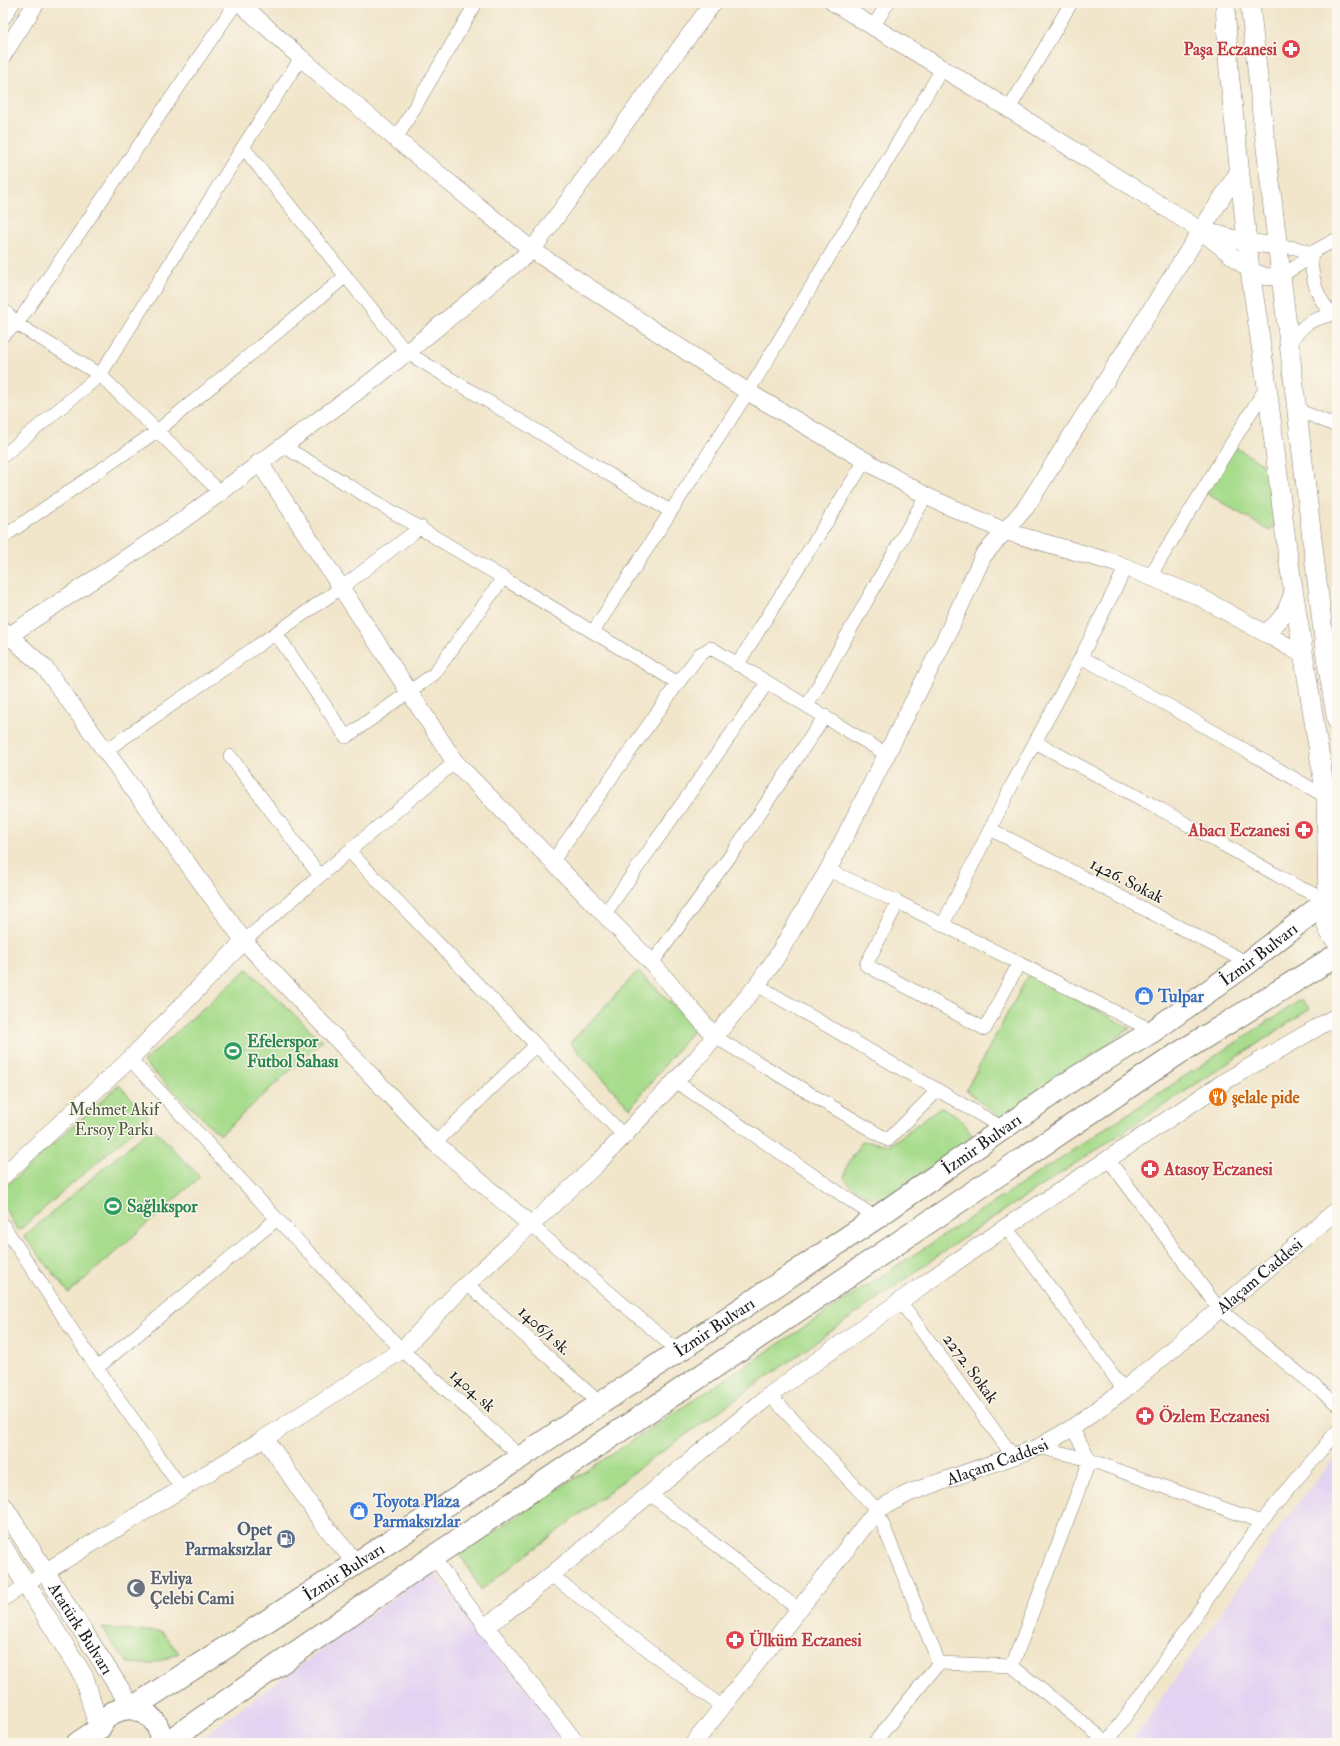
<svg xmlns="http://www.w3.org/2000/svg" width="1340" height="1746" font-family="'IM FELL Double Pica',serif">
  <rect width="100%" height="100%" fill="#fbf7ec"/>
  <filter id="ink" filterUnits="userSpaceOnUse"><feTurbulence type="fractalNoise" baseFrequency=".025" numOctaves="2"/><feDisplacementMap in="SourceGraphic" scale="8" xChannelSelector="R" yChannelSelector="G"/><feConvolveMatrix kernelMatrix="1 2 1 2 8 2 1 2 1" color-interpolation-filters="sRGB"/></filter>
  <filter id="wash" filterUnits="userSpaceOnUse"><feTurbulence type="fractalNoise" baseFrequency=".012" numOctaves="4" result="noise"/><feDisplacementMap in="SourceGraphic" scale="16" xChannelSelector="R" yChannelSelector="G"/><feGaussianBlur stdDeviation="0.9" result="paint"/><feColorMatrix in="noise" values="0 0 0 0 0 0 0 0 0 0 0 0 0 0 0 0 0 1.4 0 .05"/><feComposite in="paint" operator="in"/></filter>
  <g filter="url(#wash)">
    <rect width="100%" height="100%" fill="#f1e5ca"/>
    <path fill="#e3d3f2" d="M 1337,1454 L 1337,1743 L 1141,1743 L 1134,1738 L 1286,1519 Z
      M 432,1570 L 571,1743 L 196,1743 L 226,1719 Z"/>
    <path fill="#a7dc8c" stroke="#627c54" d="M 1234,446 L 1273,471 L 1279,515 L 1270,531 L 1206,493 Z
      M 247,969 L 322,1041 L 220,1135 L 143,1062 Z
      M 638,971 L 696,1027 L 630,1108 L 570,1043 Z
      M 1029,974 L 1130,1028 L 1003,1120 L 966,1090 Z
      M 1302,999 L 1310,1009 L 967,1235 L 646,1463 L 481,1590 L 460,1554 Z
      M 119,1085 L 149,1117 L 18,1231 L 3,1205 L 3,1189 Z
      M 940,1107 C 957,1113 965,1122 973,1138 L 884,1200 C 870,1200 853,1189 844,1178 L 847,1166 L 862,1141 L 890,1145 Z
      M 152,1127 L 200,1177 L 69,1293 L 24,1236 Z
      M 102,1628 L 162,1632 L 179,1653 L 152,1664 L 130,1663 L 120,1654 Z"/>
  </g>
  <g filter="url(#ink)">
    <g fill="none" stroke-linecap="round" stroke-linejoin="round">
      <defs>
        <path id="minor" d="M 873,27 L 888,3
          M 1009,109 L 1071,3
          M 396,139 L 476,3
          M 243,147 L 406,352 L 670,511
          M 1277,246 L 1296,248 L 1311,253
          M 1311,253 C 1311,275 1316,304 1337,316
          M 1281,276 L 1300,264 L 1311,253 L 1337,239
          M 3,309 L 17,324 L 100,375 L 220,492
          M 3,335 L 17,324 L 236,3
          M 1289,343 C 1305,323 1309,320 1334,314
          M 1298,410 L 1337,426
          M 283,446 L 678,683
          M 3,456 L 100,375 L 243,147 L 301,58
          M 3,537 L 157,431 L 346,276
          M 1150,576 L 1267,386
          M 593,632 L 748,392 L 942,69
          M 276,633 L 346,737 L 434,674 L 504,577
          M 1081,657 L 1126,567
          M 1326,657 L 1337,637
          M 737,665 L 865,461
          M 807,706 L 926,496
          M 1035,742 L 1160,809 L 1298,887 L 1328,900
          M 105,751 L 341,588 L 421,527
          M 230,756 L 320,876
          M 455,762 L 349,851 L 624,1136
          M 990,829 L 1248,963
          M 552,862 L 678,683 L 700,654 L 711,648 L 886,754
          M 828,870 L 898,902 L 1153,1031
          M 898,902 L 866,965 L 985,1029 L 1019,963
          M 604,915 L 767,683
          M 943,924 L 1014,781 L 1081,657 L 1171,707 L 1326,797
          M 244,941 L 349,851
          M 652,963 L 736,848 L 825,716
          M 757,985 L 1003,1128
          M 715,1037 L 888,1140 L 938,1090
          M 130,1059 L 277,1219 L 402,1350 L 521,1457
          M 675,1081 L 876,1218
          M 435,1143 L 536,1045
          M 1108,1159 L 1219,1309 L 1337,1404
          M 3,1225 L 97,1368 L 182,1489
          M 532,1226 L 678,1351
          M 1006,1227 L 1124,1390
          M 467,1284 L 600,1403
          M 900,1301 L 1013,1456
          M 97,1368 L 277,1219
          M 770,1395 L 877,1510 L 939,1663
          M 1072,1428 L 1090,1460
          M 1039,1447 L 1090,1460 L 1261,1522
          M 650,1494 L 798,1609
          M 433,1557 L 485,1626
          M 551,1575 L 722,1707
          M 3,1600 L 45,1572
          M 939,1663 L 1012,1666 L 1108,1743
          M 1012,1666 L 1090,1460
          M 874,1743 L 939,1663
          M 1107,1743 L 1261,1522 L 1337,1431"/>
        <g id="tertiary">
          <path d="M 240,3 L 301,58 L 396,139 L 532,250 L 748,392 L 926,496 L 1004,531 L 1115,563 L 1198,596 L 1302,654"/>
          <path d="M 834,3 L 1009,109 L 1200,230 L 1250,270 L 1266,277 L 1281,276"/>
          <path d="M 3,16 L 11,3"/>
          <path d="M 3,55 L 36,3"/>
          <path d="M 1206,231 L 1247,242 L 1277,246"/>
          <path d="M 259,462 L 455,762 L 652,963 L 715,1037"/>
          <path d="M 3,630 L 45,668 L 244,941 L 435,1143 L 532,1226"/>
          <path d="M 1265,633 C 1283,620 1286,612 1293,592"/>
          <path d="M 10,635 L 183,520 L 283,446 L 373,380 L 532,250 L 713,3"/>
          <path d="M 3,1176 L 130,1059 L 244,941"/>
          <path d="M 265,1438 L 321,1521 L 356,1563"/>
          <path d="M 45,1572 L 265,1438 L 402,1350 L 457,1293 L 597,1164 L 698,1057 L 757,985 L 776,958 L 828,870 L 947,635 L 983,556 L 1026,507 L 1240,169"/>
          <path d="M 576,1743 L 485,1626 L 505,1613 L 770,1395 L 900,1301 L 1006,1227 L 1227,1080 L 1337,1016"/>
          <path id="s1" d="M 694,1743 L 877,1510 L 909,1493 L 1039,1447 L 1072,1428 L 1124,1390 L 1337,1210"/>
        </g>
        <g id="secondary">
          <path d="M 1225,3 L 1229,71 L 1250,270 L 1267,386 L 1288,557 L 1326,797 L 1328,900 C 1323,917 1325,929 1337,942"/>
          <path d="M 1250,3 L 1262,114 L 1326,657 L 1337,721"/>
          <path id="s2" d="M 3,1506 L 132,1708"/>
          <path d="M 3,1547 L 84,1677 L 99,1729"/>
        </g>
        <g id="trunk">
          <path d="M 132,1708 C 149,1712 162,1724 160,1743"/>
          <path id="s3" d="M 78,1743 L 99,1729 L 104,1720 L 112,1713 L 122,1709 L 132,1708 L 521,1457 L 876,1218 L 1075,1078 L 1153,1031 L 1248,963 L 1328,900 L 1337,889"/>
          <path d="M 166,1743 L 433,1557 L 1176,1055 L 1337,955"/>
        </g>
      </defs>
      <use href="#minor" stroke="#868073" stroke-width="14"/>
      <use href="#tertiary" stroke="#868073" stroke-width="18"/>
      <use href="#secondary" stroke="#868073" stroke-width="20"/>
      <use href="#trunk" stroke="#868073" stroke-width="24"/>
      <use href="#minor" stroke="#fff" stroke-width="13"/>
      <use href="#tertiary" stroke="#fff" stroke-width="17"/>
      <use href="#secondary" stroke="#fff" stroke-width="19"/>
      <use href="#trunk" stroke="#fff" stroke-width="22"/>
    </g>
  </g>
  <defs>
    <symbol id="pharmacy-disc" viewBox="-11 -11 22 22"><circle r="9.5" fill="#e0444e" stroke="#fbf7ec"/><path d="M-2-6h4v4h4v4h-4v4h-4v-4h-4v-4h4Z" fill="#fff"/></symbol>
    <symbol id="shop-disc" viewBox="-11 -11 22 22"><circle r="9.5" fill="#3f7fe0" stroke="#fbf7ec"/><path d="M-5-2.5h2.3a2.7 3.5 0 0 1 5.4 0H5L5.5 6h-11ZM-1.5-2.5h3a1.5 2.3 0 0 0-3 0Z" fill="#fff"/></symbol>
    <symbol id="stadium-disc" viewBox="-11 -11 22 22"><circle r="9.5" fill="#2e9e5b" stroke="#fbf7ec"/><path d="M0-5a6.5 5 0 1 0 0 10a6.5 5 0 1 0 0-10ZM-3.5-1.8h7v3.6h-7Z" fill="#fff"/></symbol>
    <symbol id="restaurant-disc" viewBox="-11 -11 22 22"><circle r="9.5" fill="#e8710a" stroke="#fbf7ec"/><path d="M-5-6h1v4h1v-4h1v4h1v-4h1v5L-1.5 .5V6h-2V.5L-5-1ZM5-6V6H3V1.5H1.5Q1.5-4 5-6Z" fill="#fff"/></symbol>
    <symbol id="fuel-disc" viewBox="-11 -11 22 22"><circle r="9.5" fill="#5c6f8a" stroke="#fbf7ec"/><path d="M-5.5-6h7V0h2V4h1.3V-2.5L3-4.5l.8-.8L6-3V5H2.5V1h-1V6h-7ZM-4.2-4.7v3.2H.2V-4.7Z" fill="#fff"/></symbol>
    <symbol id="mosque-disc" viewBox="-11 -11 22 22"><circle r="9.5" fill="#6b7280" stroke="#fbf7ec"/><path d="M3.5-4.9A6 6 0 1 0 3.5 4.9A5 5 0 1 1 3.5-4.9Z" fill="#fff"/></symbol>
  </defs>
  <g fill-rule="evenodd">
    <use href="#pharmacy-disc" x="1280" y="38" width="22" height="22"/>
    <use href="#pharmacy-disc" x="1293" y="819" width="22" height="22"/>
    <use href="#shop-disc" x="1133" y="985" width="22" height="22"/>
    <use href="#stadium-disc" x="222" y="1040" width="22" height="22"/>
    <use href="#restaurant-disc" x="1207" y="1086" width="22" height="22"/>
    <use href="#pharmacy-disc" x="1139" y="1158" width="22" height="22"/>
    <use href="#stadium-disc" x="102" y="1195" width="22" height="22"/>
    <use href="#pharmacy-disc" x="1134" y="1405" width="22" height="22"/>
    <use href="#shop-disc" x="348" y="1500" width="22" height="22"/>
    <use href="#fuel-disc" x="275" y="1528" width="22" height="22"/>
    <use href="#mosque-disc" x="125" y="1577" width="22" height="22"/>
    <use href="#pharmacy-disc" x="724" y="1629" width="22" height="22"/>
  </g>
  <g text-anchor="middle" stroke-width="3" stroke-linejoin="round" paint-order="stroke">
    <g font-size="17" font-weight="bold" fill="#be3a42" stroke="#fbf7ec" text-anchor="start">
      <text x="1277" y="55" text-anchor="end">Paşa Eczanesi</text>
      <text x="1290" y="836" text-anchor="end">Abacı Eczanesi</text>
      <text x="1164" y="1175">Atasoy Eczanesi</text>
      <text x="1159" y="1422">Özlem Eczanesi</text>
      <text x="749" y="1646">Ülküm Eczanesi</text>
    </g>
    <g font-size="17" fill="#1c1c1c" stroke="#fbf7ec">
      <text transform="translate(1127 880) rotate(27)" y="6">1426. Sokak</text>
      <text dy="6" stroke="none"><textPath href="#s3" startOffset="1423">İzmir Bulvarı</textPath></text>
      <text dy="6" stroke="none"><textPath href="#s3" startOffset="1087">İzmir Bulvarı</textPath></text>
      <text dy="6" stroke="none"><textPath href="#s1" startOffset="750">Alaçam Caddesi</textPath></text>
      <text dy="6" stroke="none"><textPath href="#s3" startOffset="763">İzmir Bulvarı</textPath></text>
      <text transform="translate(545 1330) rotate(42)" y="6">1406/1 sk.</text>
      <text transform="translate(971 1368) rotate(54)" y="6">2272. Sokak</text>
      <text transform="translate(473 1390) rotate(42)" y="6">1404. sk</text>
      <text dy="6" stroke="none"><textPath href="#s1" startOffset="426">Alaçam Caddesi</textPath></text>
      <text dy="6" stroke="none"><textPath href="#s3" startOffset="319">İzmir Bulvarı</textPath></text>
      <text dy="6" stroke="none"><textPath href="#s2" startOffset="145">Atatürk Bulvarı</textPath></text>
    </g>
    <g font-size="17" font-weight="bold" fill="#366cbe" stroke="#fbf7ec" text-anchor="start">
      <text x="1158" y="1002">Tulpar</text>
      <text x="373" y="1507">Toyota Plaza<tspan x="373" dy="20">Parmaksızlar</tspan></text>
    </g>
    <g font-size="17" font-weight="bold" fill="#27864d" stroke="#fbf7ec" text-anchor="start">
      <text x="247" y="1047">Efelerspor<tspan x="247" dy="20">Futbol Sahası</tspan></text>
      <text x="127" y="1212">Sağlıkspor</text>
    </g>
    <g font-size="17" font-weight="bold" fill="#c56008" stroke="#fbf7ec" text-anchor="start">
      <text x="1232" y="1103">şelale pide</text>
    </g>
    <g font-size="17" fill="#46563e" stroke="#fbf7ec">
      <text x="114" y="1115">Mehmet Akif<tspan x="114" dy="20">Ersoy Parkı</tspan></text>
    </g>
    <g font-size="17" font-weight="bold" fill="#4e5e75" stroke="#fbf7ec" text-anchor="end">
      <text x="272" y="1535">Opet<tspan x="272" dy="20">Parmaksızlar</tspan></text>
    </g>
    <g font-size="17" font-weight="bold" fill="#5b616d" stroke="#fbf7ec" text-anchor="start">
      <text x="150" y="1584">Evliya<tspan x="150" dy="20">Çelebi Cami</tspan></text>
    </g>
  </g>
  <rect width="1340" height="1746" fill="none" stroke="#fbf7ec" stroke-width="16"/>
</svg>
